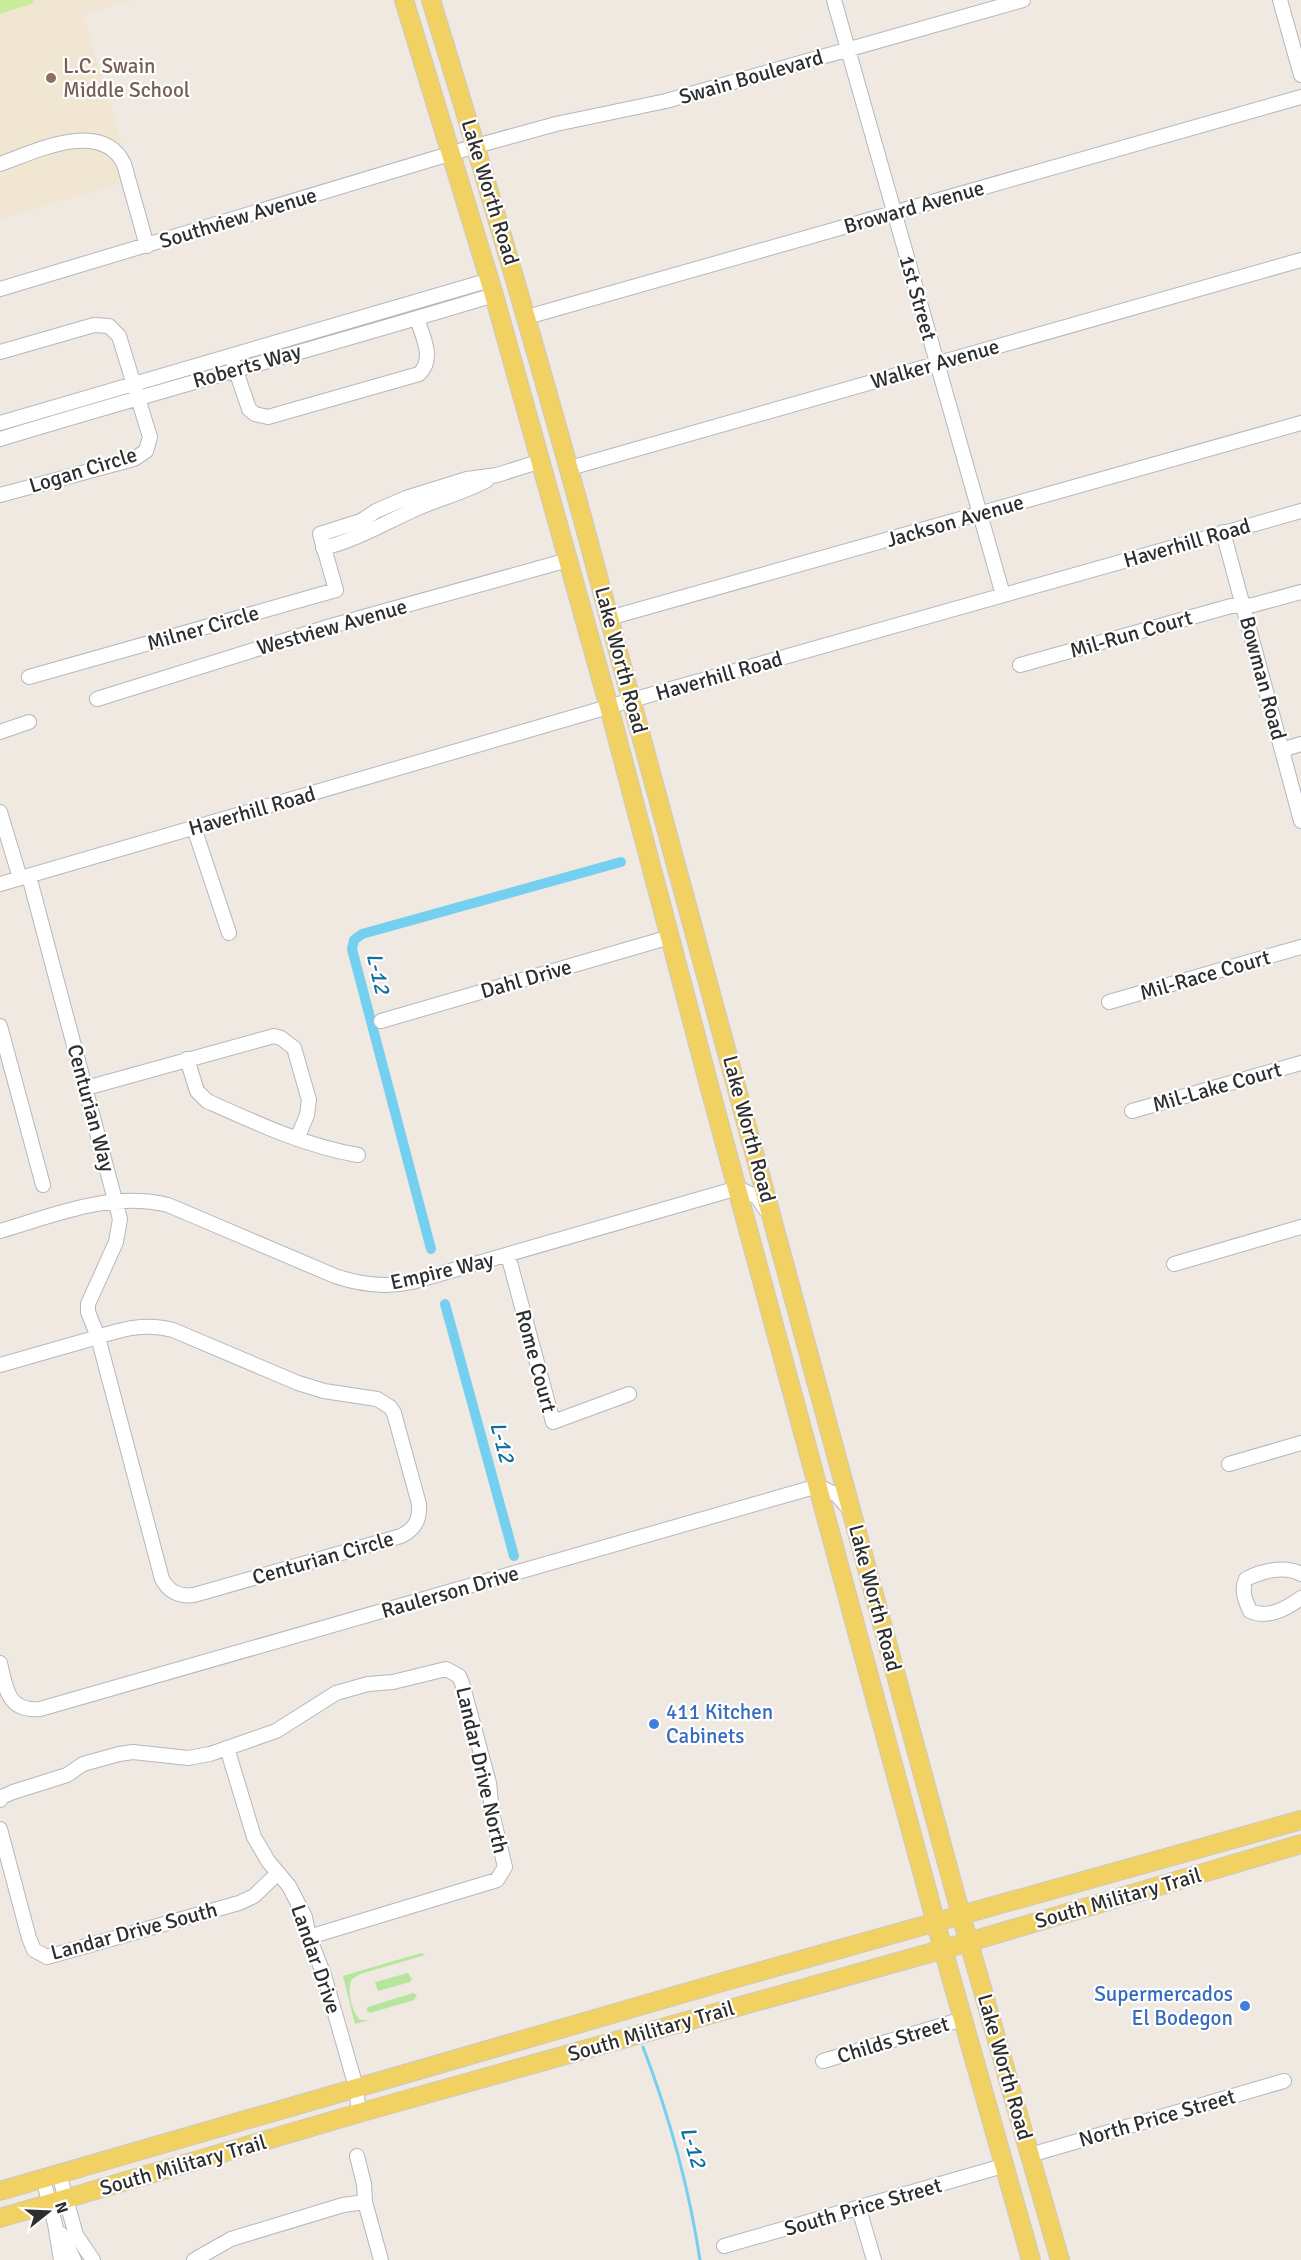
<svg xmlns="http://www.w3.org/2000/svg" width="1301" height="2260" font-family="Signika,sans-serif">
  <rect width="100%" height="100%" fill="#efe9e1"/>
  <path fill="#f0e6d1" d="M 0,0 L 131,0 L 83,15 L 121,142 L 122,183 L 0,219 Z"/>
  <path fill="#b6e59e" d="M 421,1953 L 425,1955 L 360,1974 L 352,1979 C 346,1989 352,2012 360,2020 L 369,2020 L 355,2024 L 343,1976 Z
    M 408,1973 L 412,1979 L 410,1982 L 378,1991 L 375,1982 Z
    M 413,1993 L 417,1995 L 414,2000 L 370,2013 L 366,2010 L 368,2007 Z"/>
  <path fill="#c9ec9a" d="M 0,0 L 33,0 L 34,3 L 0,14 Z"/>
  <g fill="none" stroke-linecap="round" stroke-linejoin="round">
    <path stroke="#75cff0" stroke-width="3" d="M 643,2047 C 669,2115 689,2188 700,2260"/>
    <path stroke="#75cff0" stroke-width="10" d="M 431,1249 L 352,949 L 354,940 L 362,934 L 621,862
      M 445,1304 L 514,1556"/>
    <defs>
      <path id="minor" d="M 834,0 L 1003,595
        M 1280,0 L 1301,75
        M 0,164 C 34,152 102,118 124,164 L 147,246
        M 0,289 L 476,146 L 556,124 L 666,101 L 1023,0
        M 527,317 L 1301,97
        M 0,352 L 94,325 L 109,326 L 119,336 L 150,437 L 146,451 L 134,459 L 0,495
        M 233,362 L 249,409 L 255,414 L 268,417 L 419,374 C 435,359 423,337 417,319
        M 0,423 L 490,280
        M 0,439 C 164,389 330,345 494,295
        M 570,468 L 1301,260
        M 1223,532 L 1301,821
        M 323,548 C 357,540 386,522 418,508 C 441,498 465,492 487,480
        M 609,618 L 1301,423
        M 1020,665 L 1231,606 L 1253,605 L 1301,592
        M 29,677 L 336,590 L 320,534 L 361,521 L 376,511 L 406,498 L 467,479 L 497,475 L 541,461
        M 97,699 L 331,626 L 568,560
        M 0,732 L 29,722
        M 1282,750 L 1301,744
        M 0,812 L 20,878
        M 194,828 L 229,933
        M 0,884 L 632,700 L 1301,511
        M 1109,1002 L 1301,947
        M 381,1021 L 670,937
        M 0,1026 L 43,1185
        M 187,1059 L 197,1091 L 207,1101 C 256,1123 305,1146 358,1155
        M 86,1088 L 274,1036 L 281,1038 L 294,1048 L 309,1100 L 307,1115 L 297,1139
        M 1132,1111 L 1301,1063
        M 0,1231 C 55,1215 110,1191 168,1205 L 335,1276 C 361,1285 385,1288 412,1282 L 738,1188 L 757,1197 L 766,1210
        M 508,1255 L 553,1422 L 629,1394
        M 1174,1264 L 1301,1227
        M 0,1365 L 84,1341 C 114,1332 142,1321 173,1330 L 298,1383 L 324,1391 L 377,1399 L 390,1407 L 394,1413 L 419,1504 C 420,1520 415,1529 401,1536 L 194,1595 C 179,1597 169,1592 162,1579 L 98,1337 L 88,1312 L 88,1304 L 116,1242 L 120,1219 L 29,876
        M 1229,1464 L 1301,1443
        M 1301,1574 C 1285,1565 1261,1571 1246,1579 C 1241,1590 1245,1600 1250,1611 C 1268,1619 1286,1609 1301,1598
        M 0,1663 C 6,1688 7,1712 40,1709 L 818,1486 L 837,1495 L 849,1509
        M 227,1748 L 254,1837 L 268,1861 L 289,1886 L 305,1917 L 309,1937 L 324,1975 L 356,2087 L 359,2113
        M 0,1800 L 2,1797 L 13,1792 L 67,1775 L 83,1764 L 119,1754 L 133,1752 L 188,1758 L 210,1754 L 276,1731 L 336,1693 L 368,1684 L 393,1682 L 446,1669 L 459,1676 L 462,1683 L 489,1783 L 492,1813 L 505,1867 L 497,1880 L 309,1937
        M 0,1829 L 29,1938 L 34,1950 L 47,1957 L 239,1903 L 254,1896 L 278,1873
        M 823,2061 L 963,2019
        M 1030,2155 L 1284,2081
        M 357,2156 L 364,2184 L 365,2202 L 381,2260
        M 59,2174 L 76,2235 L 93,2260
        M 43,2179 L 55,2224 L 61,2260
        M 859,2209 L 874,2260
        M 61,2234 L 74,2260
        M 724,2246 L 1003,2166
        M 194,2260 L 231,2239 L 343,2205 L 365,2202"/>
      <path id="major" d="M 404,0 L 494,295 L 609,707 L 710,1089 L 943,1949 L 1031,2260
        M 431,0 C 494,205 555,411 609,618 L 961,1915 L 1060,2260
        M 0,2191 L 733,1979 L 1301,1820
        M 0,2218 L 359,2113 L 969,1942 L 1301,1844"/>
    </defs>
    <use href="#minor" stroke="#b4b7c1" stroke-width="16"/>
    <use href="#major" stroke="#c9c9c9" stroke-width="20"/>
    <use href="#minor" stroke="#fff" stroke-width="14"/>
    <use href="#major" stroke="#f2d163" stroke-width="18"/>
  </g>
  <circle fill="#8d6e63" stroke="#fff" stroke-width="2" cx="51" cy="78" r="6"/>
  <g fill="#3f7fe0" stroke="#fff" stroke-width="2">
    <circle cx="654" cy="1724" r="6"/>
    <circle cx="1245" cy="2006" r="6"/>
  </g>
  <g text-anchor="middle" stroke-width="4.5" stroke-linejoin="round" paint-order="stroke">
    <g font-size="21" fill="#785e54" stroke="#fff" text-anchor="start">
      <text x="63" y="73">L.C. Swain<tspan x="63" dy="24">Middle School</tspan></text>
    </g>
    <g font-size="21" fill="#2e2e2e" stroke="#fff">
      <text transform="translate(751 77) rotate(-16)" y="7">Swain Boulevard</text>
      <text transform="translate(490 192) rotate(73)" y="7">Lake Worth Road</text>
      <text transform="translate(914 207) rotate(-16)" y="7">Broward Avenue</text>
      <text transform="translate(238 218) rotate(-17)" y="7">Southview Avenue</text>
      <text transform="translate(918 298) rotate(74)" y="7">1st Street</text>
      <text transform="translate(935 364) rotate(-16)" y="7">Walker Avenue</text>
      <text transform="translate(247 366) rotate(-16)" y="7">Roberts Way</text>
      <text transform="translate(83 470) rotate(-17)" y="7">Logan Circle</text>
      <text transform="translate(955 521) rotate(-16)" y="7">Jackson Avenue</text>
      <text transform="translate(1187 543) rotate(-16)" y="7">Haverhill Road</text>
      <text transform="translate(332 627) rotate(-16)" y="7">Westview Avenue</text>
      <text transform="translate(203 628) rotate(-16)" y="7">Milner Circle</text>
      <text transform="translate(1131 634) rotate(-16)" y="7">Mil-Run Court</text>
      <text transform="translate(621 660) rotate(75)" y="7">Lake Worth Road</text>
      <text transform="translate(719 676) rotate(-16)" y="7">Haverhill Road</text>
      <text transform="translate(1263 678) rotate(75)" y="7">Bowman Road</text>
      <text transform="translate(252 811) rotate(-16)" y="7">Haverhill Road</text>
      <text transform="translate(1205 975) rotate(-16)" y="7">Mil-Race Court</text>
      <text transform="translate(526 979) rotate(-16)" y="7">Dahl Drive</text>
      <text transform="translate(1217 1087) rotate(-16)" y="7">Mil-Lake Court</text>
      <text transform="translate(91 1108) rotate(75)" y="7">Centurian Way</text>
      <text transform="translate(749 1129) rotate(75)" y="7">Lake Worth Road</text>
      <text transform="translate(442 1271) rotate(-13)" y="7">Empire Way</text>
      <text transform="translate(536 1361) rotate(75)" y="7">Rome Court</text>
      <text transform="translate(323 1558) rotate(-16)" y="7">Centurian Circle</text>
      <text transform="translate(450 1592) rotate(-16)" y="7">Raulerson Drive</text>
      <text transform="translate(875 1598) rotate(75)" y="7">Lake Worth Road</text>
      <text transform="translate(482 1770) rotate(77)" y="7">Landar Drive North</text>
      <text transform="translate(1118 1898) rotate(-16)" y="7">South Military Trail</text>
      <text transform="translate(134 1931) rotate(-15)" y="7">Landar Drive South</text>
      <text transform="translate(316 1959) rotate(71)" y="7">Landar Drive</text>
      <text transform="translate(651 2031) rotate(-16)" y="7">South Military Trail</text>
      <text transform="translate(893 2040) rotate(-17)" y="7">Childs Street</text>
      <text transform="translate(1005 2067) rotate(74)" y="7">Lake Worth Road</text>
      <text transform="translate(1157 2118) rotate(-16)" y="7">North Price Street</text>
      <text transform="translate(183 2165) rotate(-16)" y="7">South Military Trail</text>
      <text transform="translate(863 2207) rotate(-16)" y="7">South Price Street</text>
    </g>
    <g font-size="21" fill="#366cbe" stroke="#fff" text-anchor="start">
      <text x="666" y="1719">411 Kitchen<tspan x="666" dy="24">Cabinets</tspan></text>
      <text x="1233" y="2001" text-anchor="end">Supermercados<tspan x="1233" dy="24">El Bodegon</tspan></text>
    </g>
    <g font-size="22" font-style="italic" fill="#0d6fa3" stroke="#fff">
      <text transform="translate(379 973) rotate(77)" y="8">L-12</text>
      <text transform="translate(503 1442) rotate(75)" y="8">L-12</text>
      <text transform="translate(694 2147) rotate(73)" y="8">L-12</text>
    </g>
  </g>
  <g transform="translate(48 2212) rotate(72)" stroke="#ffffff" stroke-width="4.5" paint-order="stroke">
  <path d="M0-4.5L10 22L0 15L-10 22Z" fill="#2e2e2e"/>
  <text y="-9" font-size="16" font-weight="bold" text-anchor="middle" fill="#2e2e2e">N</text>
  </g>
</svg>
